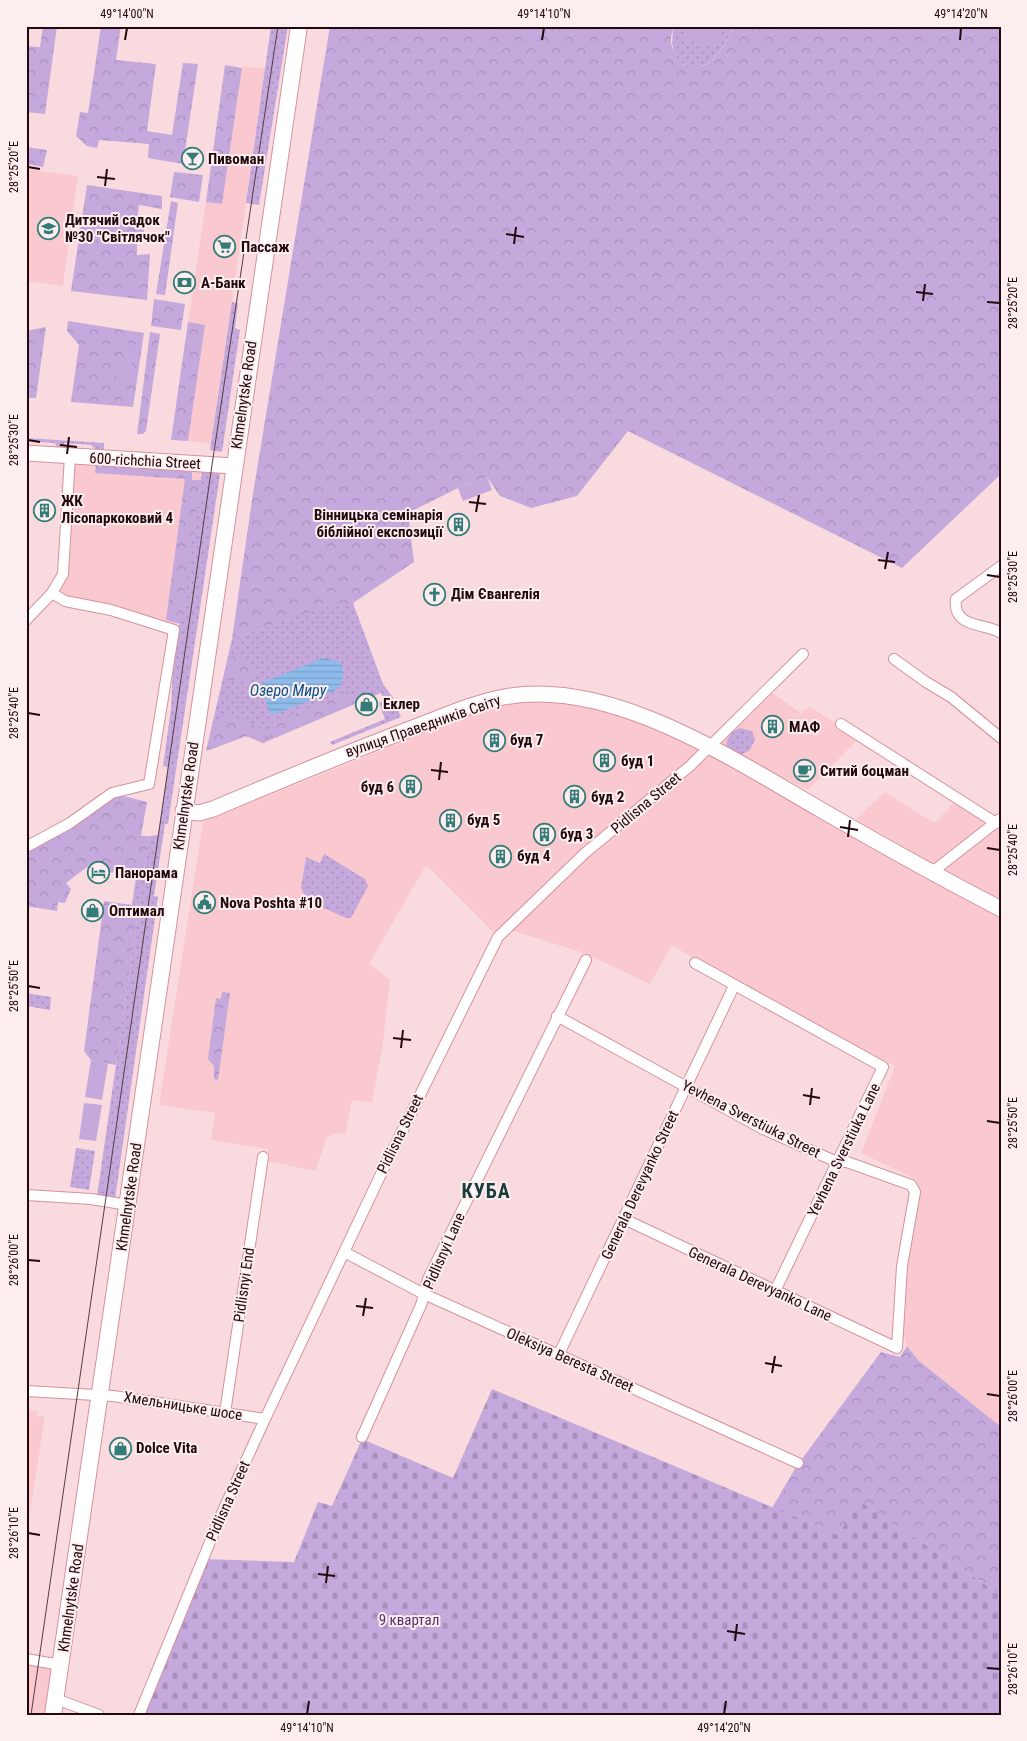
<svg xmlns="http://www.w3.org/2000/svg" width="1027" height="1741" font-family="'Roboto Condensed',sans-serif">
  <defs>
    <pattern id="grass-dots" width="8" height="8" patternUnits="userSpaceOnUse" patternTransform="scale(1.25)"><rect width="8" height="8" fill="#c5a8dc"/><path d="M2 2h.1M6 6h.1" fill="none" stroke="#a98fbc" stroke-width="1.8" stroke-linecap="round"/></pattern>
    <pattern id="forest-crowns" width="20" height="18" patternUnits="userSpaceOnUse" patternTransform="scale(1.25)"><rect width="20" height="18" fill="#c5a8dc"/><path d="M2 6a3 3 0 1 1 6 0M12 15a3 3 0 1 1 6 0" fill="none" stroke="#a98fbc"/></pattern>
    <pattern id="cemetery-stones" width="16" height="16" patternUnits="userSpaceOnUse" patternTransform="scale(1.25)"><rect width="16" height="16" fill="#c5a8dc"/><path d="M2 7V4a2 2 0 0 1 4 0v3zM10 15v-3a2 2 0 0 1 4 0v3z" fill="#a98fbc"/></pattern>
    <pattern id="water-rules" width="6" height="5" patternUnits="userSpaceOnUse" patternTransform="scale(1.25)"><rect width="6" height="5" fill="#8ebbea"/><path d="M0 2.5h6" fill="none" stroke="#7a9fc8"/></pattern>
  </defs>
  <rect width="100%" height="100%" fill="#f9dbdf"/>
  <path fill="#fac9cf" d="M 242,66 L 265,69 L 232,302 L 211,444 L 188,441 L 205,325 L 188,322 L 206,202 L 222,204 Z
    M 26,169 L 78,176 L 63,286 L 26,281 Z
    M 69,463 L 202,472 L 201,480 L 194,487 L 174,630 L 52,593 L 63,574 Z
    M 768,690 L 801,713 L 810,707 L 859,738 L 808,790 L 716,743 Z
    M 536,699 L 611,709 L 683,740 L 1001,916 L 1001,1427 L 918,1360 L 907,1346 L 904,1335 L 904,1283 L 917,1180 L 861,1153 L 895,1066 L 735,984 L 672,945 L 650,984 L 584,953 L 506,929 L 498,937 L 426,865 L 369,964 L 390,980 L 383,1042 L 372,1103 L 352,1100 L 345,1134 L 335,1133 L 326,1139 L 316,1171 L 267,1161 L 268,1149 L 211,1140 L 215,1113 L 159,1105 L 203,822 L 473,713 L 505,703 Z
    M 885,792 L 934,823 L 957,800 L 987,822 L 933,865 L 856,819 Z
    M 1001,822 L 1001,900 L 943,871 Z
    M 26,1411 L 37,1411 L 37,1416 L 45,1417 L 26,1536 Z
    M 26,1659 L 57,1664 L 48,1715 L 26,1715 Z"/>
  <path fill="url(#grass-dots)" d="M 271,26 L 288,26 L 259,205 L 246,203 Z
    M 675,26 L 735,26 C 724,43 715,70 692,67 L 691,69 L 685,67 L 685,65 C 671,57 670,39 675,26 Z
    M 232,302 L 238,303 L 235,328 L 240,330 L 222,452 L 210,450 Z
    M 26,438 L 104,443 L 104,450 L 95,449 L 91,445 L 65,443 L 61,447 L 57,447 L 55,443 L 26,441 Z
    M 202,472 L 220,474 L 168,824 L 165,824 L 154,896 L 158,897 L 115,1199 L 97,1196 L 139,906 L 132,905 L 137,870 L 144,870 L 149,836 L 158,835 L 168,767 L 163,766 L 171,709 L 173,666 Z
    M 339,602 L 353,603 L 383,684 L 392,696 L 401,717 L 332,745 L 330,742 L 385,719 L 379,703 L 384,700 L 381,693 L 263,743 L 246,736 L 206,751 L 232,639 Z
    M 740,728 L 752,731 L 755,740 L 749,751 L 740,755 L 727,748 L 726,743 L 731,733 Z
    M 324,854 L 365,879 L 368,886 L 351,918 L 346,918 L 308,901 L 301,888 L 306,857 L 320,863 Z
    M 26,993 L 51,997 L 50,1010 L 26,1006 Z
    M 76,1148 L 95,1151 L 89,1190 L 70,1187 Z"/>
  <path fill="url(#forest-crowns)" d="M 43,26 L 57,26 L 45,114 L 26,112 L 26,46 L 40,47 Z
    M 101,26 L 121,26 L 116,60 L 156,64 L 147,131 L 172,135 L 183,63 L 198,64 L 183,164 L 148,158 L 149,144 L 99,140 L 97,148 L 87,146 L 76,136 L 80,112 L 88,113 Z
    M 330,26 L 675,26 C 674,29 671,34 671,38 C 670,51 682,66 691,69 L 692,67 C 715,70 724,44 735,26 L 1001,26 L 1001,474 L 902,568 L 628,431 L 577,496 L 531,508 L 500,496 L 487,477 L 458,488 L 408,513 L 414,562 L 353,603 L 339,603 L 232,639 L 252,500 Z
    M 225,65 L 242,68 L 222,204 L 206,202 Z
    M 26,147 L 47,150 L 43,167 L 26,164 Z
    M 174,172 L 203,175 L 199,202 L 170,197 Z
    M 87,185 L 162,196 L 162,209 L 139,205 L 137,221 L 144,220 L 144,233 L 137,234 L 137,255 L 150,254 L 147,300 L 71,291 Z
    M 171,201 L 178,203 L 165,295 L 156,294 Z
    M 154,299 L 185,304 L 181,330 L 151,326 Z
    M 68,321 L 144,333 L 133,407 L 71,402 L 79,345 L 67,331 Z
    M 188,322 L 205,325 L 188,441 L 171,440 Z
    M 46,327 L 36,398 L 26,398 L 26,331 Z
    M 150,332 L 160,334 L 146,431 L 143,434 L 137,434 Z
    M 96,464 L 192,472 L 192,480 L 201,480 L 180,624 L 166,620 L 185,479 L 95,473 Z
    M 238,654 L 248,660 L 254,667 L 253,689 L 244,687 L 243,676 L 230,681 L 225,677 L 230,657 Z
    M 346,691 L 351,695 L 352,705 L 271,738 L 269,727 L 273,722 L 337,697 Z
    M 234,714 L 239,720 L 264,728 L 266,742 L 263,743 L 246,736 L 209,750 L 214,722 Z
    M 112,793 L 147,802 L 141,836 L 149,836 L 144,870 L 105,873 L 95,861 L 66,883 L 71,889 L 65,903 L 58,902 L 57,911 L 26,906 L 26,847 Z
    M 104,901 L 139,906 L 116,1065 L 91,1060 L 84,1051 Z
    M 222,992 L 230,993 L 218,1080 L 214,1079 L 214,1066 L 208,1059 L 216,998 L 221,999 Z
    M 907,1346 L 918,1360 L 1001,1427 L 1001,1595 L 860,1502 L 838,1535 L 772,1508 L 796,1467 L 881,1352 L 900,1357 Z"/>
  <path fill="url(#cemetery-stones)" d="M 492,1389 L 838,1535 L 859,1501 L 1001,1595 L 1001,1715 L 139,1715 L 203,1559 L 294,1562 L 318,1502 L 332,1506 L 362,1439 L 453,1478 Z"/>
  <path fill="#c5a8dc" d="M 692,26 L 726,26 L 713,47 L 684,38 Z
    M 119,361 L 132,363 L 129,386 L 115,384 Z
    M 487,477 L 492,490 L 463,501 L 458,488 Z
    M 91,1060 L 108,1063 L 102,1100 L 85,1097 Z
    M 84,1103 L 102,1105 L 96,1141 L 79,1139 Z"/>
  <path fill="url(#water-rules)" d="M 323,658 L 338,661 L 343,666 L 342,684 L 334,691 L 275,714 L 269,712 L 262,683 Z"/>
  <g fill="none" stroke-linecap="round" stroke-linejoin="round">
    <defs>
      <path id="minor" d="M 1001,566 L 956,599 C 952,629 987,623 1001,633
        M 26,620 L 52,593 L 63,574 L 70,456
        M 894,659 L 926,682 L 951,697 L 1001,738
        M 841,724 L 996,823
        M 26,847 L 70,823 L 112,793 L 149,784 L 174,630 L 111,610 L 65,601 L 52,593
        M 931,873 L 1000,819
        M 695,963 L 883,1067 L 775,1291
        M 557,1016 L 763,1129 L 837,1162 L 847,1162 L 911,1185 L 915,1192 L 902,1266 L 897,1348 L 624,1219
        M 26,1195 L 91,1199 L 128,1205
        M 344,1252 L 424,1294 L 798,1463
        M 558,1356 L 734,986
        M 26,1391 L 113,1396 L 265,1419
        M 225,1413 L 263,1157
        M 362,1437 L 421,1305 L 428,1279 L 586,960
        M 26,1659 L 61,1665
        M 56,1699 L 99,1715
        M 139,1715 L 221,1515 L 265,1419 L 381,1174 L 498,937 L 585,853 L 690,766 L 803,654"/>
      <path id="secondary" d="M 26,453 L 234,466
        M 183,811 L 199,813 L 213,809 C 279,781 344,754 410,729 C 440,718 472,703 504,697 C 611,677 734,760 823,811 C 882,845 941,878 1001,909"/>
      <path id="primary" d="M 53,1715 L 299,26"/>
    </defs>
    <use href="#minor" stroke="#d6919c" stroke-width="12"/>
    <use href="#secondary" stroke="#d6919c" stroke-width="17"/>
    <use href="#primary" stroke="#d6919c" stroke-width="18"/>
    <use href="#minor" stroke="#fff" stroke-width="10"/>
    <use href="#secondary" stroke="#fff" stroke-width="15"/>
    <use href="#primary" stroke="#fff" stroke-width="16"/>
    <path stroke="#563d42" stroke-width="1" d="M 31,1715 L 212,465 L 278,26"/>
  </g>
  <path fill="none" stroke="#21090e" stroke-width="2" d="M 125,40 L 127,28M 542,40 L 544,28M 960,40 L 961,28M 28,167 L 40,169M 97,177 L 115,179M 105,186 L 107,169M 506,234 L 524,237M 514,244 L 516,227M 916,292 L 933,294M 923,301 L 925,284M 987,302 L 1000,303M 28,440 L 40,442M 60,445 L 77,447M 67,454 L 69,437M 469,502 L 486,504M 476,512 L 479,495M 878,560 L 895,562M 885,569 L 888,552M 987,575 L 1000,577M 28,713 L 40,715M 431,770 L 448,772M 439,780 L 441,762M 840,827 L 858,830M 848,837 L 850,820M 987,848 L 1000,850M 28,986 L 40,988M 393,1038 L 411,1040M 401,1048 L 403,1030M 803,1095 L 820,1098M 810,1105 L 812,1088M 987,1121 L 1000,1123M 28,1260 L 40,1261M 356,1306 L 373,1308M 363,1316 L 366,1298M 765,1363 L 782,1366M 772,1373 L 775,1356M 987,1394 L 1000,1396M 28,1533 L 40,1535M 318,1574 L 335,1576M 326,1583 L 328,1566M 727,1631 L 745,1634M 735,1641 L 737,1624M 987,1668 L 1000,1669M 307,1714 L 309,1701M 724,1714 L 726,1701"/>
  <defs>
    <symbol id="bar-ring" viewBox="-11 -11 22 22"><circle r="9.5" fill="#fcedef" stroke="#347c77" stroke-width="1.5"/><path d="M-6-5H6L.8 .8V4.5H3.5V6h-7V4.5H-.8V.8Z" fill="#347c77"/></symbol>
    <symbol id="school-ring" viewBox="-11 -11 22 22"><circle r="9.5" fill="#fcedef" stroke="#347c77" stroke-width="1.5"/><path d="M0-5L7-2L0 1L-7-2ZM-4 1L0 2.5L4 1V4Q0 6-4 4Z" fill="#347c77"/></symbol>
    <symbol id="supermarket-ring" viewBox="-11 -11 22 22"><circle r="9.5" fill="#fcedef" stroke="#347c77" stroke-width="1.5"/><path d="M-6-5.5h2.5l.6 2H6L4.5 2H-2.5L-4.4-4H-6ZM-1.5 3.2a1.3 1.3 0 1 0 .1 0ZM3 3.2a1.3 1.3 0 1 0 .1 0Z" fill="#347c77"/></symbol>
    <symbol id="bank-ring" viewBox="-11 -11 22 22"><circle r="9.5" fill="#fcedef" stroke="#347c77" stroke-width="1.5"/><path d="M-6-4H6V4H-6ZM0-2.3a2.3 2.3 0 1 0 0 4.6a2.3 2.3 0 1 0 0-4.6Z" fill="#347c77"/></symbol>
    <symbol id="building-ring" viewBox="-11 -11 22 22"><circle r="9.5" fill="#fcedef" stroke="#347c77" stroke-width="1.5"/><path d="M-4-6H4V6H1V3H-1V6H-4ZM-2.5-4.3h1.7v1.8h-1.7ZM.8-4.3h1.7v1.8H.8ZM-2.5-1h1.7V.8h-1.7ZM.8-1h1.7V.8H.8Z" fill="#347c77"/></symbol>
    <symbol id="church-ring" viewBox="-11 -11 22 22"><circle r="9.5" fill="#fcedef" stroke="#347c77" stroke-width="1.5"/><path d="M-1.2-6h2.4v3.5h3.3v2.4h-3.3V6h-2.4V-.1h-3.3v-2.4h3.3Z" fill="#347c77"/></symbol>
    <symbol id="shop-ring" viewBox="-11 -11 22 22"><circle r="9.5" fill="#fcedef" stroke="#347c77" stroke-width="1.5"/><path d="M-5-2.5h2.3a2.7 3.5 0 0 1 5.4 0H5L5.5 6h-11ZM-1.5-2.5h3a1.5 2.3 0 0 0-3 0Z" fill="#347c77"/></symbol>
    <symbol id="cafe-ring" viewBox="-11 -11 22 22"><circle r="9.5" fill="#fcedef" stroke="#347c77" stroke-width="1.5"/><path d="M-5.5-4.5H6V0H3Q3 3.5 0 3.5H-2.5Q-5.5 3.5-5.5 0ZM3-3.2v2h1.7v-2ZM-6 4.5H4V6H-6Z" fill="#347c77"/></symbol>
    <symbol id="hotel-ring" viewBox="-11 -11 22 22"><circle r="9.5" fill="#fcedef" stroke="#347c77" stroke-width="1.5"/><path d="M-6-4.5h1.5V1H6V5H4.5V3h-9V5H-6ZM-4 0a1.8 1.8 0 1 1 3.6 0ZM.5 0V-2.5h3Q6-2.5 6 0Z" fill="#347c77"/></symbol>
    <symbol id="civic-ring" viewBox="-11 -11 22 22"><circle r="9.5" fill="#fcedef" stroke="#347c77" stroke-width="1.5"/><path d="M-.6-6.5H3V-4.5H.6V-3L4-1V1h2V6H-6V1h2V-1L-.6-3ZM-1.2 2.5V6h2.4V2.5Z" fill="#347c77"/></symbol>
  </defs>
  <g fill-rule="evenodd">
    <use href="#bar-ring" x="180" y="146" width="25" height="25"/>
    <use href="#school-ring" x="36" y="216" width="25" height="25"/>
    <use href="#supermarket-ring" x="212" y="234" width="25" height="25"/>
    <use href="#bank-ring" x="172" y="270" width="25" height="25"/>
    <use href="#building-ring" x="32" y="498" width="25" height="25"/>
    <use href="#building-ring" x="446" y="512" width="25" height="25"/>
    <use href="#church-ring" x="422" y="582" width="25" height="25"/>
    <use href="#shop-ring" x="354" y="692" width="25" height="25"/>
    <use href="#building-ring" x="760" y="714" width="25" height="25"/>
    <use href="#building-ring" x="482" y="728" width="25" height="25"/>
    <use href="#building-ring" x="592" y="748" width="25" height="25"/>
    <use href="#cafe-ring" x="792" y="758" width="25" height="25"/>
    <use href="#building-ring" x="398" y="774" width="25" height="25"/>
    <use href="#building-ring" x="562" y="784" width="25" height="25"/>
    <use href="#building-ring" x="438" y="808" width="25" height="25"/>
    <use href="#building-ring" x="532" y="822" width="25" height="25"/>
    <use href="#building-ring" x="488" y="844" width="25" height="25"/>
    <use href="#hotel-ring" x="86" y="860" width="25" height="25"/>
    <use href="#civic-ring" x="192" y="890" width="25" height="25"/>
    <use href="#shop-ring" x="80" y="898" width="25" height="25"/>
    <use href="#shop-ring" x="108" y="1436" width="25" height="25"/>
  </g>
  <g text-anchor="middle" stroke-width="4" stroke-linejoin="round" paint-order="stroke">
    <g font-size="15" font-weight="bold" fill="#21090e" stroke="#fcedef" text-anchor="start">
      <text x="208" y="164">Пивоман</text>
      <text x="65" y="225">Дитячий садок<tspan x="65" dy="17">№30 "Світлячок"</tspan></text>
      <text x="241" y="252">Пассаж</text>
      <text x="201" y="288">А-Банк</text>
      <text x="61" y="506">ЖК<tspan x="61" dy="17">Лісопаркоковий 4</tspan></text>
      <text x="443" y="520" text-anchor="end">Вінницька семінарія<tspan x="443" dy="17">біблійної експозиції</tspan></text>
      <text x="451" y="599">Дім Євангелія</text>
      <text x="383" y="709">Еклер</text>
      <text x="789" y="732">МАФ</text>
      <text x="510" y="745">буд 7</text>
      <text x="621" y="766">буд 1</text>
      <text x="820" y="776">Ситий боцман</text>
      <text x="394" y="792" text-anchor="end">буд 6</text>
      <text x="591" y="802">буд 2</text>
      <text x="467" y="825">буд 5</text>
      <text x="560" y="839">буд 3</text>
      <text x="517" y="861">буд 4</text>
      <text x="115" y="878">Панорама</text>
      <text x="220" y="908">Nova Poshta #10</text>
      <text x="109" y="916">Оптимал</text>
      <text x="136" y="1453">Dolce Vita</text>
    </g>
    <g font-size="15" fill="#21090e" stroke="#fcedef">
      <text transform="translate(244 395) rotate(-82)" y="5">Khmelnytske Road</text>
      <text transform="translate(145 461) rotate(3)" y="5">600-richchia Street</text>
      <text transform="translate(423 726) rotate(-19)" y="5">вулиця Праведників Світу</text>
      <text transform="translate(186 796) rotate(-82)" y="5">Khmelnytske Road</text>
      <text transform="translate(646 803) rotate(-40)" y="5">Pidlisna Street</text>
      <text transform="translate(751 1119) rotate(27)" y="5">Yevhena Sverstiuka Street</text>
      <text transform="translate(400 1134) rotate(-64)" y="5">Pidlisna Street</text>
      <text transform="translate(844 1150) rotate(-64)" y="5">Yevhena Sverstiuka Lane</text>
      <text transform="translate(640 1185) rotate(-65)" y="5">Generala Derevyanko Street</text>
      <text transform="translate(129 1197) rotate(-82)" y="5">Khmelnytske Road</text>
      <text transform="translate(444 1251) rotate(-66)" y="5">Pidlisnyi Lane</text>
      <text transform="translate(760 1284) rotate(25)" y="5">Generala Derevyanko Lane</text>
      <text transform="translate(244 1285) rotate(-82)" y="5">Pidlisnyi End</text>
      <text transform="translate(570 1360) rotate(24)" y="5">Oleksiya Beresta Street</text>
      <text transform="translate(183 1406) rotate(9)" y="5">Хмельницьке шосе</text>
      <text transform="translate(228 1501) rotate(-66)" y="5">Pidlisna Street</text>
      <text transform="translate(71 1598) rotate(-82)" y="5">Khmelnytske Road</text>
    </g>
    <g font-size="15" fill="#562f70" stroke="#fcedef">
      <text x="409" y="1625">9 квартал</text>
    </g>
    <g font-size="16" font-style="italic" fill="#0a4f87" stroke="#fcedef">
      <text x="288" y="696">Озеро Миру</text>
    </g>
    <g font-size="20" font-weight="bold" letter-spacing="1" fill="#1a3c3a" stroke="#fcedef">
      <text x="486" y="1198">КУБА</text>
    </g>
  </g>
  <rect width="1027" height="1741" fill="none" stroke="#fcedef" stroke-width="55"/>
  <rect x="28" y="28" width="972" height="1686" fill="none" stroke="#21090e" stroke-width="2"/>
  <g font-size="12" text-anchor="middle" fill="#21090e">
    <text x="127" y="18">49°14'00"N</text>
    <text x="544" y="18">49°14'10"N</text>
    <text x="961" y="18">49°14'20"N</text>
    <text transform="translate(14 167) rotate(-90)" y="4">28°25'20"E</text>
    <text transform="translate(1013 303) rotate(-90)" y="4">28°25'20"E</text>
    <text transform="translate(14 440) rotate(-90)" y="4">28°25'30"E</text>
    <text transform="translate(1013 577) rotate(-90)" y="4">28°25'30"E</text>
    <text transform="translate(14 713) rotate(-90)" y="4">28°25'40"E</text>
    <text transform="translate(1013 850) rotate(-90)" y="4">28°25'40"E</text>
    <text transform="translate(14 986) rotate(-90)" y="4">28°25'50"E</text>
    <text transform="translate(1013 1123) rotate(-90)" y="4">28°25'50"E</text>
    <text transform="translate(14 1260) rotate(-90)" y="4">28°26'00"E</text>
    <text transform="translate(1013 1396) rotate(-90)" y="4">28°26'00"E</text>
    <text transform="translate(14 1533) rotate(-90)" y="4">28°26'10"E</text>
    <text transform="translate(1013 1669) rotate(-90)" y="4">28°26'10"E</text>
    <text x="307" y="1732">49°14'10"N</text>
    <text x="724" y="1732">49°14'20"N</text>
  </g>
</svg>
